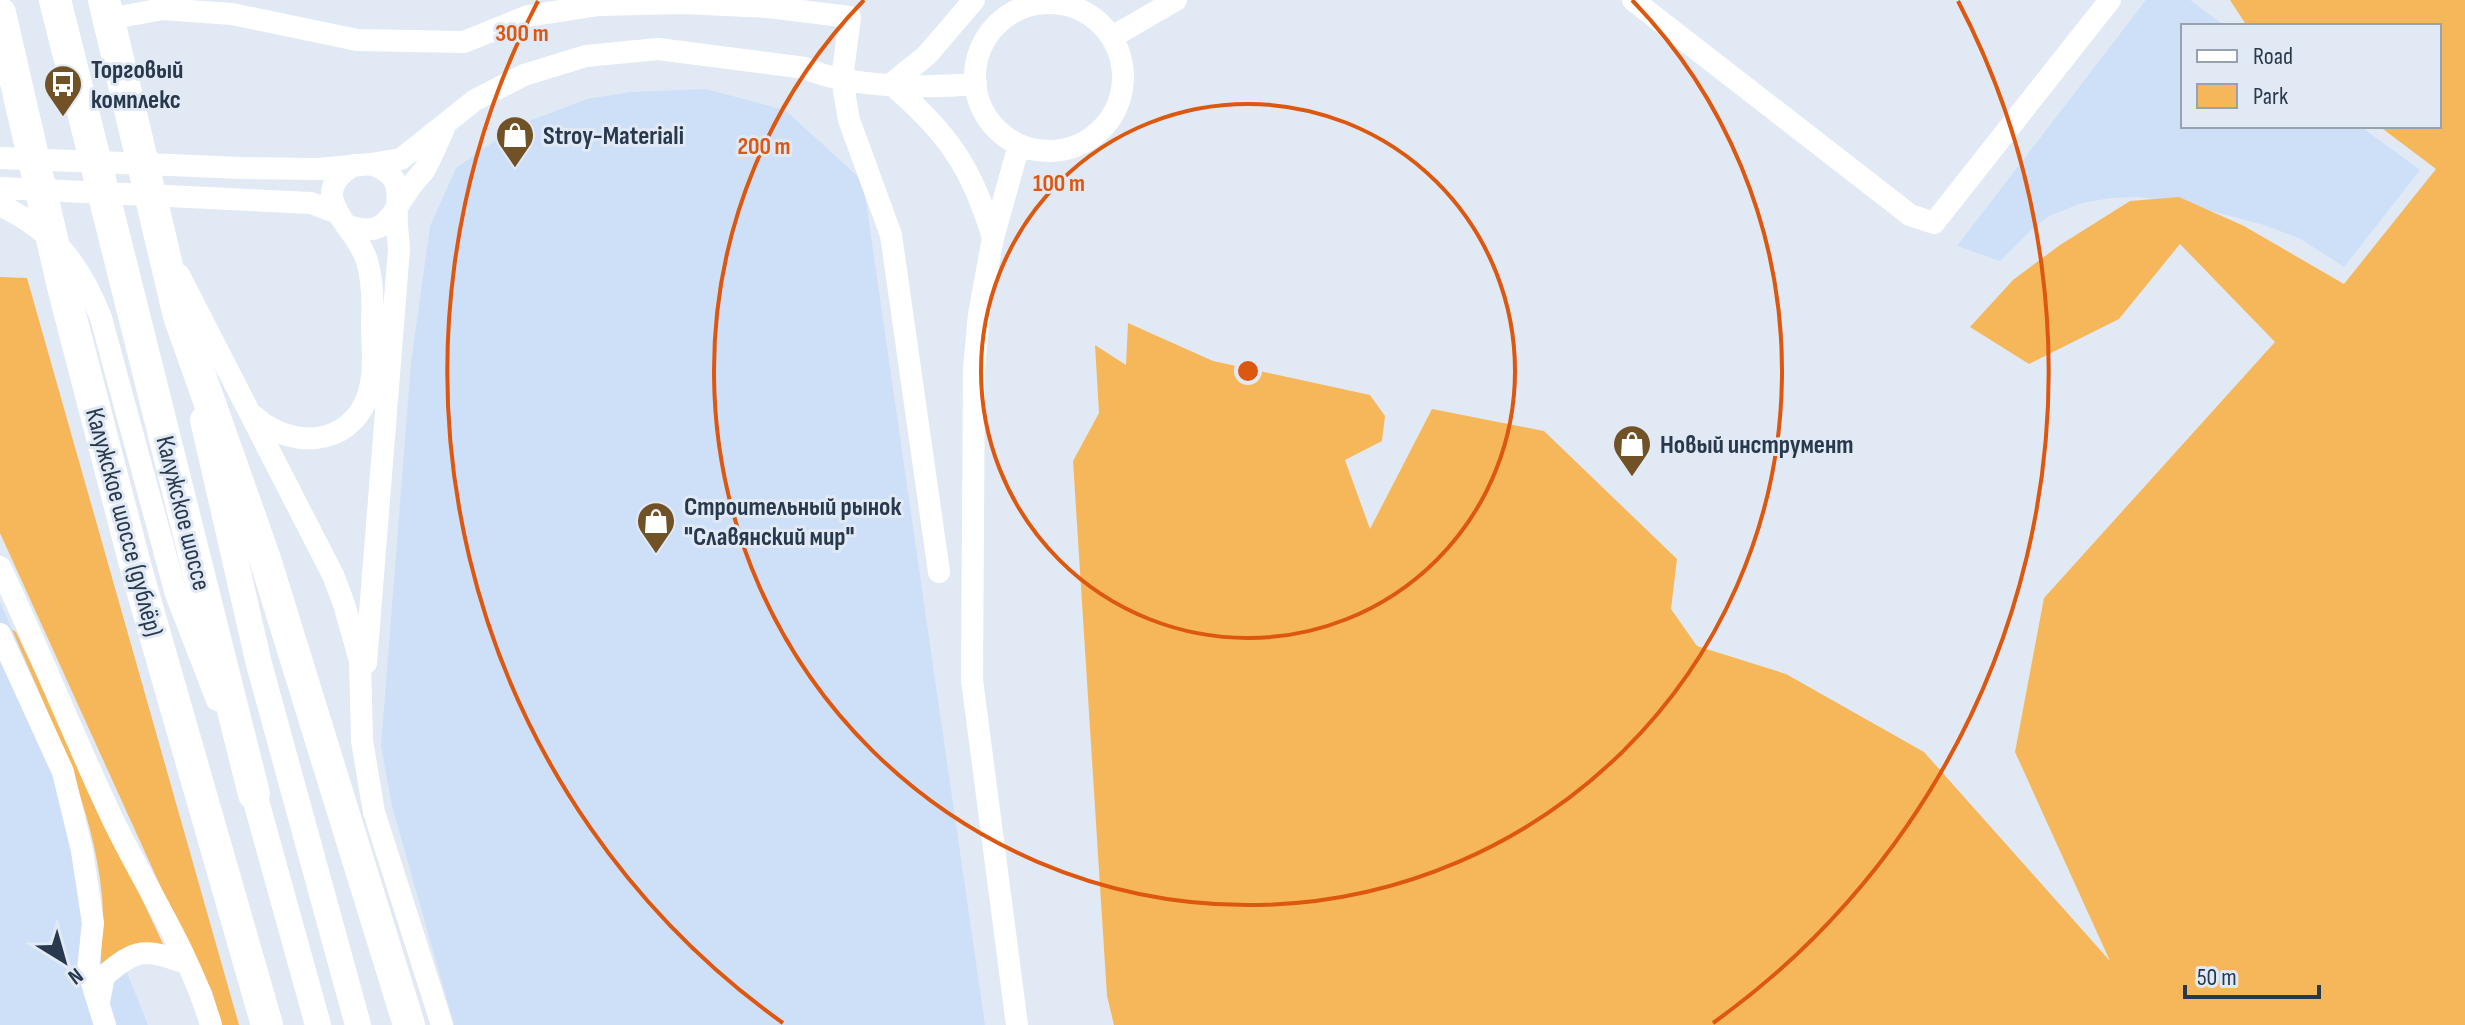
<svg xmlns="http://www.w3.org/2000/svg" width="2465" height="1025" font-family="'Sofia Sans Condensed',sans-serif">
  <rect width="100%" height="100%" fill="#e1e9f4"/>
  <path fill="#cee0f8" d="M 2146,0 L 2190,0 L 2225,26 L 2183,26 L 2183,126 L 2360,126 L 2420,170 L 2344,267 L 2299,238 L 2264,225 L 2174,201 L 2138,197 L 2111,198 L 2082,203 L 2049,216 L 2030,231 L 2000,261 L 1957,246 Z
    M 706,89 L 785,110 L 863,181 L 985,1025 L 454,1025 L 392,806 L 381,746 L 411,363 L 430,226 L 456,168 L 516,126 L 587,99 L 630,92 Z
    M 0,601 L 73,773 L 71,832 L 148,1025 L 0,1025 Z"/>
  <path fill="#f6b75a" d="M 2230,0 L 2465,0 L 2465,1025 L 1114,1025 L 1107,996 L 1073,461 L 1099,413 L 1095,345 L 1126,365 L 1128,323 L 1213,361 L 1370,395 L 1385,416 L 1382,441 L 1345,460 L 1370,529 L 1432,409 L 1544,431 L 1677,559 L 1671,609 L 1697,646 L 1786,674 L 1924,752 L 2110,961 L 2015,752 L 2044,598 L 2275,342 L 2180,244 L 2119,319 L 2029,364 L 1970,327 L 2013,280 L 2060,245 L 2130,201 L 2179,197 L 2244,226 L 2344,284 L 2436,169 L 2379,126 L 2439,126 L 2439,26 L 2247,26 Z
    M 0,277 L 27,278 L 239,1025 L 221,1025 L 212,991 L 179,927 L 0,533 Z
    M 12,629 L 16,632 L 164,946 L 119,951 L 101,964 C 101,942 104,918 102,896 C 93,802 48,715 12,629 Z"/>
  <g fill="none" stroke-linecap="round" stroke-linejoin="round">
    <path stroke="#fff" stroke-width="22" d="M 1633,0 L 1910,215 L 1934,223 L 2110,0
      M975 77a74 74 0 1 1 148 0a74 74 0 1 1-148 0Z
      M 109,19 L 162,9 L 232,14 L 357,40 L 464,42 L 528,16 L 599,5 L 683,3 L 768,7 L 850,17 L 842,79 L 849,120 L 891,235 L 939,572
      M 1112,37 L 1176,0
      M 891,84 C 947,132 972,167 993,238
      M 891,84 L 927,55 L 974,0
      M 0,158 L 242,168 L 318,169 L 371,164 L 401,159 L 475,100 L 524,75 L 586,56 L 658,49 L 805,68 C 849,88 927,88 976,84
      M 0,188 L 311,203 L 335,212
      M 0,205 C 53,231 80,263 101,318 L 176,594 L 217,700
      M 346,225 C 386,240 390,215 409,189 C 413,182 420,176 425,169 C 432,156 438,142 444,128
      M 179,275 L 333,575 L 344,604 L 360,661 L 362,741 L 374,812 L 442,1025
      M 254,416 C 295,454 361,444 371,383 C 375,364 372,341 372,322 C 373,302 373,281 367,261 C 357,226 302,196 354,165
      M 0,567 C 40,651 74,738 114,822 C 146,888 191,955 211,1025
      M 0,634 L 63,772 L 82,851 L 93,923 L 88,970 L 105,1025
      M 366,663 L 399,249 C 398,236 396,222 397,209 C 399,185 397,173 371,164
      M 99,1002 L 104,976 C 138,947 145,949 186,963
      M 1017,1025 L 972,680 L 974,369 L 979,314 L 993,238 L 1019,145"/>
    <path stroke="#fff" stroke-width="26" d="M 203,420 L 259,664 L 358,1025
      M 254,794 L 318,1025"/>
    <path stroke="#fff" stroke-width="32" d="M 55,0 L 254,794
      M 104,0 L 179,316 L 265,559 L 409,1025
      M 0,13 L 64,291 L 137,572 L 267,1025"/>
  </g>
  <g fill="none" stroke="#de570f" stroke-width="4">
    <circle cx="1248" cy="371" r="267"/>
    <path d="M1632 0A534 534 0 1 1 864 0"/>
    <path d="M783 1023A801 801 0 0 1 538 1M1958 1A801 801 0 0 1 1713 1023"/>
  </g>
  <defs>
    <symbol id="bus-pin" viewBox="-11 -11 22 30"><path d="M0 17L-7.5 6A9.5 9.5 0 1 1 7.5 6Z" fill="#705226" stroke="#e1e9f4"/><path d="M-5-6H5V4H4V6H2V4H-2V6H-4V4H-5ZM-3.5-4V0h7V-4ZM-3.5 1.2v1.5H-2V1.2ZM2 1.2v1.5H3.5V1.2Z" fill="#fff"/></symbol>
    <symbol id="shop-pin" viewBox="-11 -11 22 30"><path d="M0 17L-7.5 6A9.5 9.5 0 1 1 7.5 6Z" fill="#705226" stroke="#e1e9f4"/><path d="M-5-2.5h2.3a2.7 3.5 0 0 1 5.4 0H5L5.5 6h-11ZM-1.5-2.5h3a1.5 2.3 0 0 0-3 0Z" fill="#fff"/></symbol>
  </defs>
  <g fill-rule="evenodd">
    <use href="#bus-pin" x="41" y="62" width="44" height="60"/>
    <use href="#shop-pin" x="493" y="113" width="44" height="60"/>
    <use href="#shop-pin" x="1610" y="422" width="44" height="60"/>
    <use href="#shop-pin" x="634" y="499" width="44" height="60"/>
  </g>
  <g text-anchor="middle" stroke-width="6" stroke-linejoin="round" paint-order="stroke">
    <g font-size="26" font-weight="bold" fill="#28384d" stroke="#e1e9f4" text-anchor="start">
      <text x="91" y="78">Торговый<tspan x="91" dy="30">комплекс</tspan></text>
      <text x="543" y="144">Stroy-Materiali</text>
      <text x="1660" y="453">Новый инструмент</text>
      <text x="684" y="515">Строительный рынок<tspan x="684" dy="30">"Славянский мир"</tspan></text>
    </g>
    <g font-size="26" fill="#28384d" stroke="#e1e9f4">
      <text transform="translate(184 513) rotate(76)" y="9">Калужское шоссе</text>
      <text transform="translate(125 522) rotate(75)" y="9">Калужское шоссе (дублёр)</text>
    </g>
  </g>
  <circle cx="1248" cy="371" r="12" fill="#de570f" stroke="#e1e9f4" stroke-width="4"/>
  <g font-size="24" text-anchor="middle" font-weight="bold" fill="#de570f" stroke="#e1e9f4" stroke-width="6" stroke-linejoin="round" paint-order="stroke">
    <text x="522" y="41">300 m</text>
    <text x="764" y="154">200 m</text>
    <text x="1059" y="191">100 m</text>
  </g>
  <rect x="2181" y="24" width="260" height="104" fill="#e1e9f4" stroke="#97a2b1" stroke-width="2"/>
  <rect x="2197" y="50" width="40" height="12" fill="#ffffff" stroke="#97a2b1" stroke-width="2"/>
  <text x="2253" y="64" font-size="24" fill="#28384d">Road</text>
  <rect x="2197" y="84" width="40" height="24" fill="#f6b75a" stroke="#97a2b1" stroke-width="2"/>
  <text x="2253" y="104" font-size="24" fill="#28384d">Park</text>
  <g transform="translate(64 961) rotate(143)" stroke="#e1e9f4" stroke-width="6" paint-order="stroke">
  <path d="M0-6L14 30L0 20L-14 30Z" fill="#28384d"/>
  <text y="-12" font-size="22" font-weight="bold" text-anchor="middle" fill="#28384d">N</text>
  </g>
  <path d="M2185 985v12h134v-12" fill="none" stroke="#28384d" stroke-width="4"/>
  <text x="2197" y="985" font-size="24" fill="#28384d" stroke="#e1e9f4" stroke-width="6" paint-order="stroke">50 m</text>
</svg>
